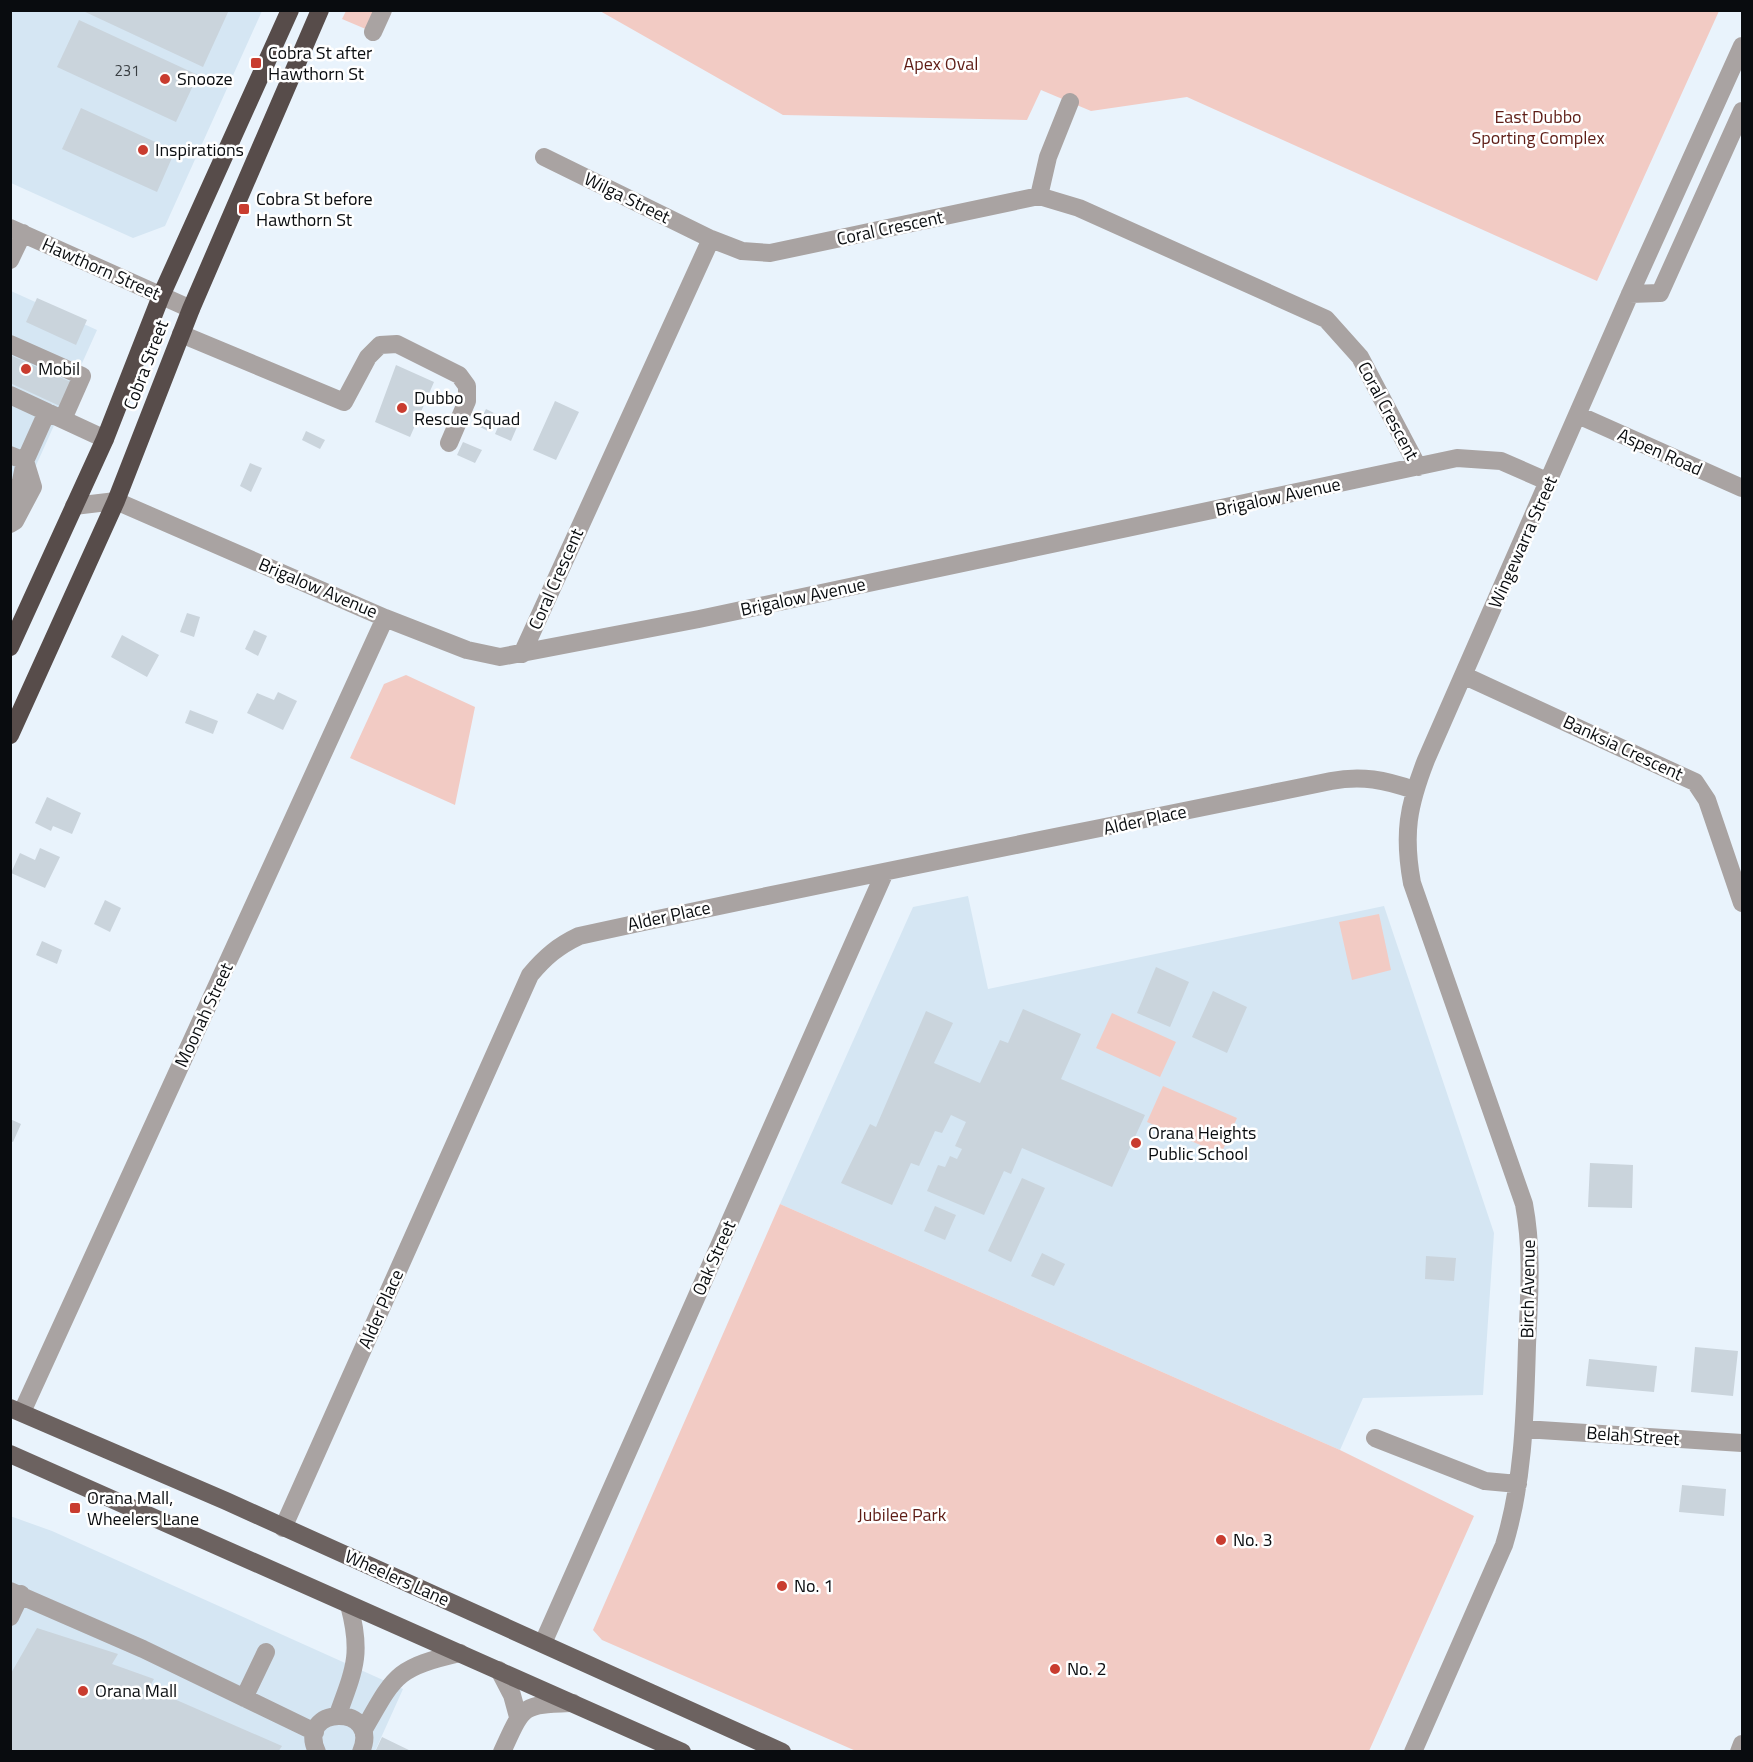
<svg xmlns="http://www.w3.org/2000/svg" width="1753" height="1762" font-family="'Titillium Web',sans-serif">
  <rect width="100%" height="100%" fill="#e9f3fc"/>
  <path fill="#d5e6f3" d="M 11,11 L 262,11 L 165,226 L 133,238 L 11,183 Z
    M 11,291 L 97,330 L 11,521 Z
    M 968,896 L 988,989 L 1384,906 L 1494,1233 L 1483,1395 L 1363,1398 L 1340,1450 L 780,1204 L 913,907 Z
    M 10,1516 L 52,1531 L 403,1689 L 375,1751 L 11,1751 Z"/>
  <path fill="#f2cbc4" d="M 346,11 L 376,11 L 368,30 L 342,19 Z
    M 600,11 L 1719,11 L 1597,281 L 1187,97 L 1091,111 L 1041,90 L 1027,120 L 783,115 Z
    M 406,675 L 475,707 L 455,805 L 350,758 L 384,684 Z
    M 1379,914 L 1391,970 L 1352,980 L 1339,922 Z
    M 1112,1013 L 1176,1042 L 1160,1077 L 1096,1048 Z
    M 1163,1086 L 1237,1118 L 1221,1154 L 1147,1122 Z
    M 780,1204 L 1340,1450 L 1474,1516 L 1369,1751 L 856,1751 L 602,1640 L 593,1630 Z"/>
  <path fill="#cad4dc" d="M 81,10 L 229,10 L 203,67 Z
    M 79,20 L 198,75 L 176,122 L 57,67 Z
    M 81,108 L 175,151 L 157,192 L 62,149 Z
    M 37,298 L 87,320 L 76,345 L 26,322 Z
    M 10,355 L 73,383 L 62,407 L 10,383 Z
    M 396,365 L 434,382 L 410,437 L 375,422 Z
    M 555,401 L 579,412 L 556,460 L 533,450 Z
    M 486,409 L 496,414 L 488,431 L 478,426 Z
    M 501,420 L 517,427 L 511,441 L 495,434 Z
    M 306,431 L 325,440 L 320,449 L 302,440 Z
    M 463,442 L 482,450 L 475,463 L 457,455 Z
    M 250,463 L 262,468 L 251,492 L 240,486 Z
    M 187,613 L 200,617 L 194,637 L 180,632 Z
    M 254,630 L 267,636 L 258,656 L 245,649 Z
    M 122,635 L 159,655 L 147,677 L 111,657 Z
    M 278,692 L 297,701 L 283,730 L 247,713 L 257,693 L 274,700 Z
    M 190,710 L 218,721 L 213,734 L 185,723 Z
    M 47,797 L 81,813 L 72,834 L 53,826 L 51,831 L 35,823 Z
    M 40,848 L 60,857 L 45,888 L 11,873 L 20,853 L 35,860 Z
    M 105,900 L 121,908 L 110,932 L 94,924 Z
    M 42,941 L 62,950 L 57,964 L 36,955 Z
    M 1156,967 L 1189,982 L 1170,1027 L 1137,1013 Z
    M 1213,991 L 1247,1007 L 1227,1053 L 1192,1037 Z
    M 1023,1009 L 1081,1034 L 1061,1079 L 1145,1115 L 1112,1187 L 1022,1148 L 1011,1174 L 1004,1171 L 984,1215 L 927,1191 L 938,1165 L 945,1167 L 950,1156 L 957,1159 L 962,1149 L 955,1146 L 966,1122 L 951,1115 L 942,1133 L 935,1131 L 919,1166 L 911,1163 L 892,1205 L 841,1183 L 870,1124 L 876,1127 L 926,1011 L 953,1023 L 934,1063 L 980,1083 L 1000,1040 L 1008,1043 Z
    M 10,1119 L 21,1124 L 13,1142 L 10,1141 Z
    M 1590,1163 L 1633,1165 L 1632,1208 L 1588,1207 Z
    M 1022,1178 L 1045,1188 L 1011,1262 L 988,1251 Z
    M 935,1206 L 956,1215 L 945,1240 L 924,1231 Z
    M 1042,1253 L 1065,1264 L 1054,1286 L 1031,1276 Z
    M 1426,1256 L 1456,1258 L 1454,1281 L 1425,1279 Z
    M 1695,1347 L 1738,1351 L 1733,1396 L 1691,1392 Z
    M 1589,1359 L 1657,1366 L 1654,1392 L 1586,1386 Z
    M 1682,1485 L 1726,1489 L 1724,1516 L 1679,1512 Z
    M 37,1628 L 118,1654 L 112,1664 L 154,1679 L 149,1688 L 282,1746 L 278,1752 L 10,1752 L 10,1675 Z
    M 382,1737 L 413,1752 L 375,1752 Z"/>
  <g fill="none" stroke-linecap="round" stroke-linejoin="round">
    <path stroke="#a9a3a2" stroke-width="18" d="M 373,32 L 383,10
      M 544,157 L 711,239
      M 1039,196 L 1048,157 L 1070,102
      M 10,228 L 191,309
      M 10,260 L 23,233
      M 1630,294 L 1660,293 L 1742,111
      M 181,334 L 344,402 L 368,357 L 380,345 L 397,344 L 459,375 L 467,386 L 467,401 L 449,443
      M 10,344 L 82,376 L 63,419
      M 10,395 L 105,439
      M 1578,415 L 1742,488
      M 10,455 L 25,461 L 33,487 L 15,521 L 10,524
      M 10,503 L 21,481 L 25,461 L 47,412
      M 74,506 L 116,501 L 385,618 L 467,650 L 500,657 L 699,619 L 1457,458 L 1501,461 L 1549,482
      M 522,654 L 711,239 L 742,251 L 770,253 L 1039,196 L 1079,208 L 1326,319 L 1360,357 L 1418,467
      M 1465,676 L 1695,782 L 1707,800 L 1742,903
      M 22,1412 L 385,618
      M 1524,1429 L 1742,1443
      M 1375,1438 L 1485,1481 L 1518,1484
      M 283,1528 L 530,975 C 545,957 558,946 579,936 C 829,881 1080,833 1331,781 C 1362,775 1385,780 1414,790
      M 10,1591 L 143,1649 L 315,1732
      M 10,1617 L 21,1594
      M 543,1643 L 884,874
      M 499,1670 L 512,1695 L 518,1717
      M 244,1698 L 266,1652
      M 338,1714 C 355,1668 362,1653 349,1605
      M 363,1731 C 395,1675 395,1668 460,1653
      M 317,1752 C 295,1705 382,1703 361,1752
      M 502,1752 C 524,1704 521,1705 573,1703
      M 1413,1752 L 1504,1545 C 1524,1480 1525,1412 1527,1345 C 1529,1297 1533,1252 1524,1204 L 1412,883 C 1403,834 1408,806 1426,760 L 1630,294 L 1742,46
      M 1739,1752 L 1742,1744"/>
    <path stroke="#6c6260" stroke-width="18" d="M 10,1408 L 226,1501 L 782,1752
      M 10,1454 L 682,1752"/>
    <path stroke="#574c4a" stroke-width="18" d="M 10,647 L 105,439 L 161,296 L 290,10
      M 10,735 L 116,501 L 191,309 L 320,10"/>
  </g>
  <g fill="#c93c2f" stroke="#fff" stroke-width="2">
    <rect x="250" y="57" width="12" height="12" rx="3"/>
    <circle cx="165" cy="79" r="6"/>
    <circle cx="143" cy="150" r="6"/>
    <rect x="238" y="203" width="12" height="12" rx="3"/>
    <circle cx="26" cy="369" r="6"/>
    <circle cx="402" cy="408" r="6"/>
    <circle cx="1136" cy="1143" r="6"/>
    <rect x="69" y="1502" width="12" height="12" rx="3"/>
    <circle cx="1221" cy="1540" r="6"/>
    <circle cx="782" cy="1586" r="6"/>
    <circle cx="1055" cy="1669" r="6"/>
    <circle cx="83" cy="1691" r="6"/>
  </g>
  <g text-anchor="middle" stroke-width="5" stroke-linejoin="round" paint-order="stroke">
    <g font-size="15" fill="#393e42">
      <text x="127" y="76">231</text>
    </g>
    <g font-size="18" fill="#090c0f" stroke="#fff" text-anchor="start">
      <text x="268" y="59">Cobra St after<tspan x="268" dy="21">Hawthorn St</tspan></text>
      <text x="177" y="85">Snooze</text>
      <text x="155" y="156">Inspirations</text>
      <text x="256" y="205">Cobra St before<tspan x="256" dy="21">Hawthorn St</tspan></text>
      <text x="38" y="375">Mobil</text>
      <text x="414" y="404">Dubbo<tspan x="414" dy="21">Rescue Squad</tspan></text>
      <text x="1148" y="1139">Orana Heights<tspan x="1148" dy="21">Public School</tspan></text>
      <text x="87" y="1504">Orana Mall,<tspan x="87" dy="21">Wheelers Lane</tspan></text>
      <text x="1233" y="1546">No. 3</text>
      <text x="794" y="1592">No. 1</text>
      <text x="1067" y="1675">No. 2</text>
      <text x="95" y="1697">Orana Mall</text>
    </g>
    <g font-size="18" fill="#5e1d16" stroke="#fff">
      <text x="941" y="70">Apex Oval</text>
      <text x="1538" y="123">East Dubbo<tspan x="1538" dy="21">Sporting Complex</tspan></text>
      <text x="902" y="1521">Jubilee Park</text>
    </g>
    <g font-size="18" fill="#090c0f" stroke="#fff">
      <text transform="translate(627 198) rotate(26)" y="6">Wilga Street</text>
      <text transform="translate(890 228) rotate(-12)" y="6">Coral Crescent</text>
      <text transform="translate(101 269) rotate(24)" y="6">Hawthorn Street</text>
      <text transform="translate(146 365) rotate(-69)" y="6">Cobra Street</text>
      <text transform="translate(1388 411) rotate(62)" y="6">Coral Crescent</text>
      <text transform="translate(1660 452) rotate(24)" y="6">Aspen Road</text>
      <text transform="translate(1278 497) rotate(-12)" y="6">Brigalow Avenue</text>
      <text transform="translate(1523 542) rotate(-66)" y="6">Wingewarra Street</text>
      <text transform="translate(556 579) rotate(-66)" y="6">Coral Crescent</text>
      <text transform="translate(318 588) rotate(23)" y="6">Brigalow Avenue</text>
      <text transform="translate(803 597) rotate(-12)" y="6">Brigalow Avenue</text>
      <text transform="translate(1623 748) rotate(25)" y="6">Banksia Crescent</text>
      <text transform="translate(1145 820) rotate(-12)" y="6">Alder Place</text>
      <text transform="translate(669 916) rotate(-12)" y="6">Alder Place</text>
      <text transform="translate(204 1015) rotate(-65)" y="6">Moonah Street</text>
      <text transform="translate(714 1258) rotate(-66)" y="6">Oak Street</text>
      <text transform="translate(1528 1289) rotate(-89)" y="6">Birch Avenue</text>
      <text transform="translate(381 1309) rotate(-66)" y="6">Alder Place</text>
      <text transform="translate(1633 1436) rotate(4)" y="6">Belah Street</text>
      <text transform="translate(397 1578) rotate(24)" y="6">Wheelers Lane</text>
    </g>
  </g>
  <rect width="1753" height="1762" fill="none" stroke="#090c0f" stroke-width="24"/>
</svg>
